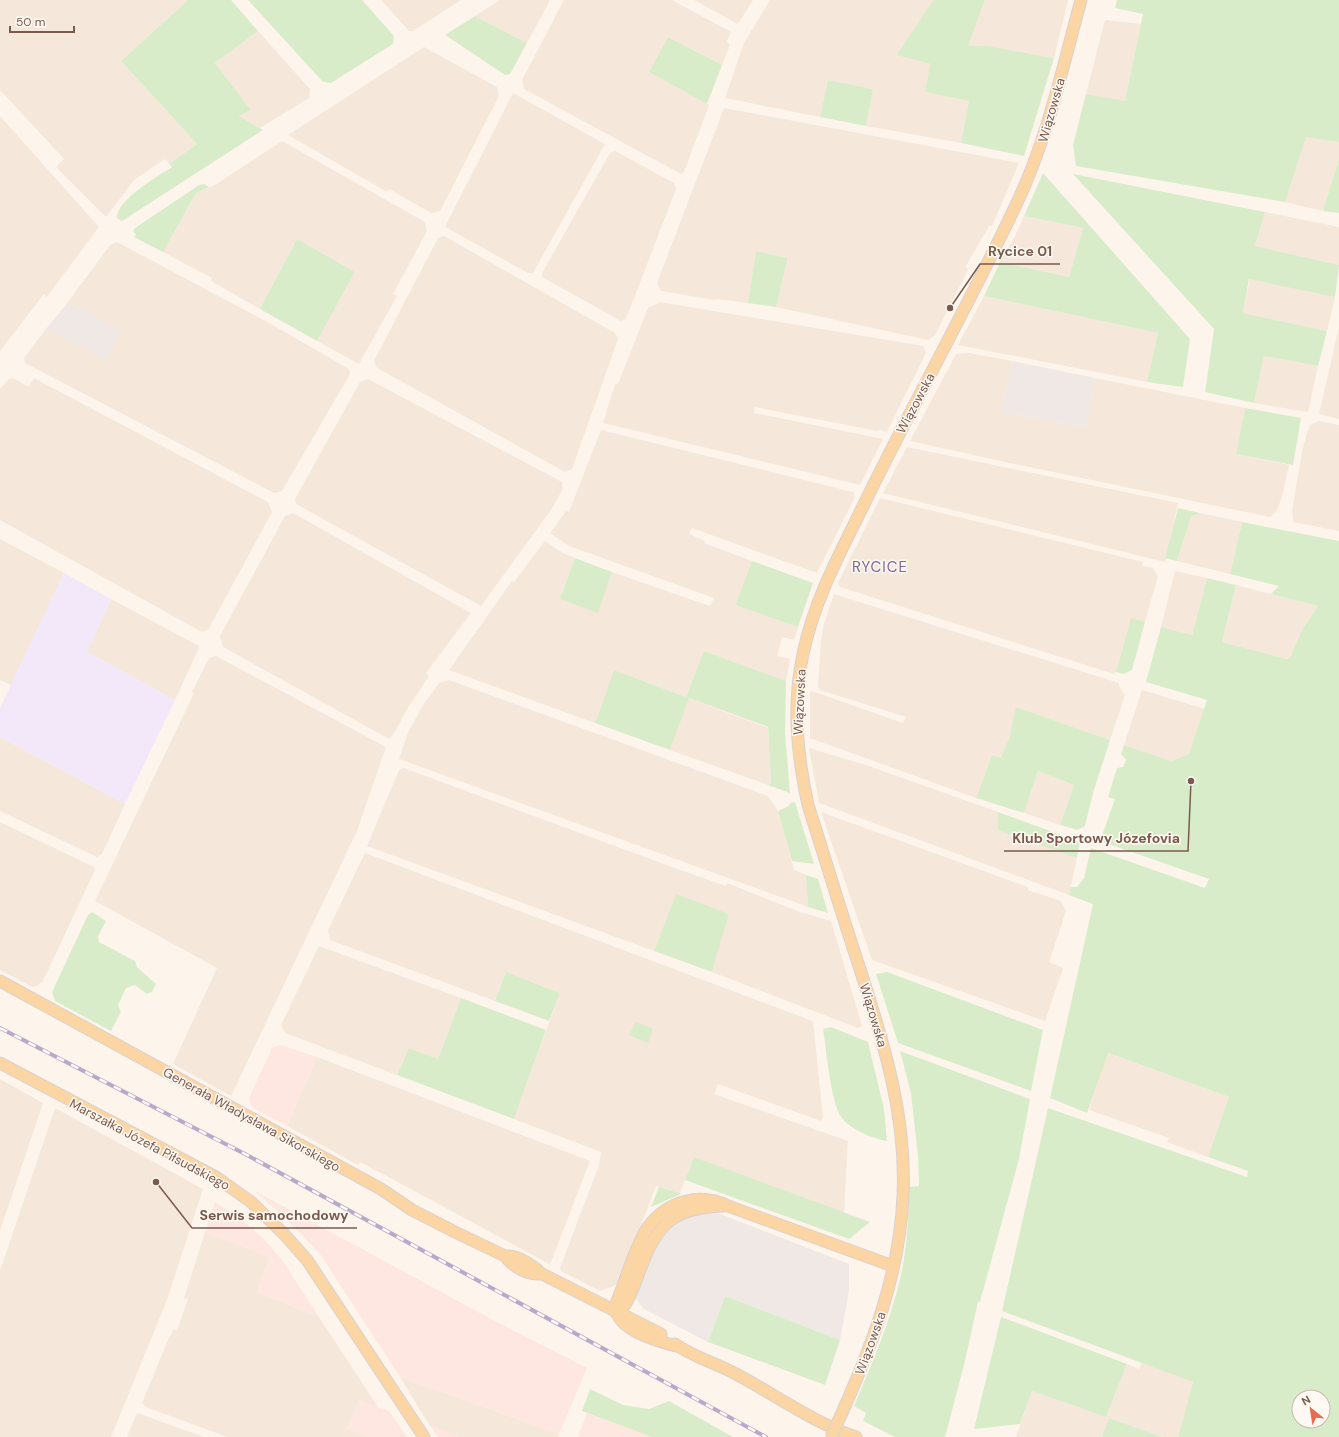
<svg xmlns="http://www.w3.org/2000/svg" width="1339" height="1437" font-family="'DM Sans',sans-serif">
  <rect width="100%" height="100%" fill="#fdf5ec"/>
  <path fill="#f5e7da" d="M 0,0 L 188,0 L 121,61 L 197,144 L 169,164 L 165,159 L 134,180 L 106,217 L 56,167 L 64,159 L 0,90 Z
    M 381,0 L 461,0 L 413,31 L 409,31 Z
    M 500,0 L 550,0 L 527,43 L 475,16 Z
    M 564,0 L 672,0 L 731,32 L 727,41 L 730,45 L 722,65 L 668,37 L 649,72 L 709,105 L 684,172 L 681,174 L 524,89 L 522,80 Z
    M 694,0 L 753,0 L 738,24 Z
    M 770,0 L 933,0 L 898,55 L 930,64 L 925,92 L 969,101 L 961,143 L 866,126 L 873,89 L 828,80 L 820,117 L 725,98 L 744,43 Z
    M 985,0 L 1068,0 L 1054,58 L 988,46 L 968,46 Z
    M 1105,20 L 1141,24 L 1125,102 L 1086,94 Z
    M 258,31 L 310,89 L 309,98 L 260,128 L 239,116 L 251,110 L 215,63 Z
    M 424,47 L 497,87 L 499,96 L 440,211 L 431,213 L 389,189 L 387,192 L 288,135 Z
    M 513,93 L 605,144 L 533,273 L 528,273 L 445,227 Z
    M 724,108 L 1019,163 L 992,226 L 989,226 L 966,266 L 968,270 L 935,335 L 928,340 L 776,307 L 788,258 L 756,251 L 748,303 L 716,299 L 715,300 L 661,291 L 657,283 Z
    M 0,116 L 99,227 L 46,298 L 44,294 L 0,351 Z
    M 1306,136 L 1339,142 L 1339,159 L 1323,211 L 1285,202 Z
    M 282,141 L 425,222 L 427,231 L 393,294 L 397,296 L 359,364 L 317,341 L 355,272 L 297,239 L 260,309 L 211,281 L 212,278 L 163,252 L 196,193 L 215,185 Z
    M 615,151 L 674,183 L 676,189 L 626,319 L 621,321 L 542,277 L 542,273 L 610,153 Z
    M 1265,212 L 1339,227 L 1339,265 L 1255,246 Z
    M 1024,216 L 1083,228 L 1069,277 L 1000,262 L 1015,236 Z
    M 444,236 L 615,333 L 618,339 L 572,469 L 565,472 L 377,368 L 374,361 L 438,238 Z
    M 117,242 L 269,323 L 349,369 L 350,374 L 282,491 L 274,493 L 25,363 L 24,358 L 46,329 L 105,360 L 121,330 L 68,302 L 110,245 Z
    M 1250,278 L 1335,297 L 1327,331 L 1243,313 Z
    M 984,296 L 1158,333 L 1147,382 L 958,345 Z
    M 660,302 L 923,346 L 926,353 L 887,432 L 880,430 L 877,431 L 755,407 L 754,413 L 883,439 L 860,485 L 603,423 L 615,384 L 618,384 L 648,308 Z
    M 1339,327 L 1339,419 L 1319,414 Z
    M 969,353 L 1012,361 L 1001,412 L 1087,427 L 1095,378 L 1245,408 L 1236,454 L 1289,465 L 1282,497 L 1276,512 L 1270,517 L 1024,466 L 910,441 L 956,354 Z
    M 1264,356 L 1318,366 L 1308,412 L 1254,403 Z
    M 13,378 L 29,387 L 34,378 L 268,502 L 272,512 L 208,630 L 202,632 L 0,520 L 0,389 L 9,379 Z
    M 368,379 L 562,482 L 563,489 L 551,510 L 481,606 L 296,504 L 295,499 L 360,382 Z
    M 1319,421 L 1339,425 L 1339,531 L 1293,522 L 1292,510 L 1303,446 L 1310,425 Z
    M 601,430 L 853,492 L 855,497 L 817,573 L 692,528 L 689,534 L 705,541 L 704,543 L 752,561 L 735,605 L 798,627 L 794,640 L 782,637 L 777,656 L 790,659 L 786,681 L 704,651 L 686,697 L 614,670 L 595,723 L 449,670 L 512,581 L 514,582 L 545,541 L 563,553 L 575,558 L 560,599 L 598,612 L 612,572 L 710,606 L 714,598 L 569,546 L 550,533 L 566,511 L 569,512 Z
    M 907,447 L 1178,503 L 1165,562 L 883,493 Z
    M 880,498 L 1143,562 L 1142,566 L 1153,568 L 1158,576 L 1145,622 L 1131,619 L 1116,672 L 1114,674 L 840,587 L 838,583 Z
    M 293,513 L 471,613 L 426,673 L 429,676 L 409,706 L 393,735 L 389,739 L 223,647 L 220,636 L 285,516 Z
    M 1200,513 L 1242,522 L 1230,574 L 1177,561 L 1191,517 Z
    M 0,539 L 64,573 L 11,685 L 0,680 Z
    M 1175,571 L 1207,578 L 1192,635 L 1161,627 Z
    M 1236,585 L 1318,606 L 1303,628 L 1290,657 L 1287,659 L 1222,642 Z
    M 834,594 L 1119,683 L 1119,686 L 1125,695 L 1110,740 L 1016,707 L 1012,734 L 1001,759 L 992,755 L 976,798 L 810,738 L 810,693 L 812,691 L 903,723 L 906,717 L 820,690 L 818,687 L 821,640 L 824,624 Z
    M 111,599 L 199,646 L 199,648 L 175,700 L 87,652 Z
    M 216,656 L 386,747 L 357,831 L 231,1096 L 173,1064 L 217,968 L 95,901 L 194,693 L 192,692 L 209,658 Z
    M 449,680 L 768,796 L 778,811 L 794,870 L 806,875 L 808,907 L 399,759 L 409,730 L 424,704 L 439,683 Z
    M 1142,690 L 1205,709 L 1190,754 L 1171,761 L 1124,745 Z
    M 688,698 L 768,728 L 771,782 L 768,785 L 670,750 Z
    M 0,737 L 125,804 L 102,854 L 97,857 L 0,811 Z
    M 809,748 L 869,766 L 998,812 L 999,830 L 1077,858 L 1069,895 L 819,803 Z
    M 404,768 L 672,867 L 726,886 L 727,883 L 800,912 L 831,921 L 862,1026 L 858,1028 L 712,972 L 729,914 L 676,895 L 654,951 L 367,846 L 399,770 Z
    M 1038,771 L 1074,785 L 1060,825 L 1024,813 Z
    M 821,812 L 1028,887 L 1028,890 L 1061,901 L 1066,911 L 1049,962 L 1063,968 L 1045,1021 L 872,960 Z
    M 0,822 L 94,867 L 95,870 L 43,981 L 37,986 L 32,987 L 0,970 Z
    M 365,853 L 810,1020 L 813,1022 L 823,1117 L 821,1121 L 718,1084 L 714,1094 L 848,1141 L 844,1213 L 694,1157 L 680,1193 L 656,1186 L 619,1281 L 614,1286 L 600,1291 L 561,1271 L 560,1268 L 599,1165 L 601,1152 L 514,1119 L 560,993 L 506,972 L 495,1001 L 330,940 L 328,930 Z
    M 319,946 L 461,998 L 438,1059 L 409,1048 L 397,1075 L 285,1033 L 281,1025 Z
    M 1107,1053 L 1229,1097 L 1208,1157 L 1167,1142 L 1169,1138 L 1089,1110 Z
    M 317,1057 L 590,1161 L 551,1262 L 549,1264 L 396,1181 L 360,1162 L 358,1165 L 287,1126 Z
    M 0,1079 L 43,1103 L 0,1231 Z
    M 55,1108 L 203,1189 L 167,1300 L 111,1437 L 0,1437 L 0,1271 Z
    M 205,1232 L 269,1257 L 257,1292 L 319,1317 L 378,1407 L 359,1400 L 347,1429 L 369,1437 L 227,1437 L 146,1407 L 142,1403 L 168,1340 L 174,1329 L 177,1331 L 188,1299 L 184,1298 Z
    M 1142,1362 L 1193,1382 L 1178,1437 L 1163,1437 L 1109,1418 L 1102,1437 L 1016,1437 L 1032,1391 L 1106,1417 L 1127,1364 L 1139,1369 Z
    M 400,1377 L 559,1434 L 558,1437 L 460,1437 L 430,1426 Z
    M 137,1413 L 204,1437 L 127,1437 Z"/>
  <path fill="#fde7e0" d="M 280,1045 L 317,1057 L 287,1126 L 251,1107 L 249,1098 L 272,1048 Z
    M 253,1190 L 493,1320 L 587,1368 L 559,1434 L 400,1377 L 320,1254 L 282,1215 Z
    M 215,1202 L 239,1217 L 264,1239 L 282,1260 L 319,1317 L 257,1292 L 269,1257 L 205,1232 Z
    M 359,1400 L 389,1411 L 407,1437 L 369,1437 L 347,1429 Z
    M 587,1413 L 652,1437 L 578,1437 Z
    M 430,1426 L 460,1437 L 438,1437 Z"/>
  <path fill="#efe8e4" d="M 68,302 L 121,330 L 105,360 L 46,329 Z
    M 1012,361 L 1095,378 L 1087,427 L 1001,412 Z
    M 715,1212 L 849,1264 L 849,1290 L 840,1340 L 725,1296 L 708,1342 L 644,1309 L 635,1298 L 642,1282 L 639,1282 L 653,1244 L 668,1227 L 683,1216 Z"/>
  <path fill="#f2e8fa" d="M 64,573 L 111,599 L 87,652 L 175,700 L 125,804 L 0,737 L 0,708 Z"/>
  <path fill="#d9ecc9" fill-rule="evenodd" d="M 188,0 L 231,0 L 258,31 L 215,63 L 251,110 L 239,116 L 263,130 L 122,221 L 117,218 C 117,199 157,177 172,167 L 169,164 L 197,144 L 121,61 Z
    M 248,0 L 362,0 L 394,36 L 393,44 L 331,83 L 323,82 Z
    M 933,0 L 985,0 L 968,46 L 988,46 L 1054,58 L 1024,156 L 961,143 L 969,101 L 925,92 L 930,64 L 897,55 Z
    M 1117,0 L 1339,0 L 1339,142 L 1306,137 L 1285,202 L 1076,166 L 1073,145 L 1086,94 L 1125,101 L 1143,14 L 1115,8 Z
    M 475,16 L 527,43 L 510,74 L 505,75 L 445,35 Z
    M 668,37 L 722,65 L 707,104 L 649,72 Z
    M 828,80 L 873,89 L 866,126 L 820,117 Z
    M 1339,159 L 1339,213 L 1323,211 Z
    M 1043,173 L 1190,339 L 1183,387 L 1147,382 L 1158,333 L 984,296 L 1000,262 L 1069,277 L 1083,228 L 1024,216 Z
    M 1073,174 L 1265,212 L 1255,246 L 1339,265 L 1335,297 L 1249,279 L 1243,313 L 1327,331 L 1318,366 L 1264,356 L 1254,403 L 1205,392 L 1214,329 Z
    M 204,184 L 209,187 L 196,193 L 163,252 L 134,237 L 136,235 L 133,231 L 135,228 L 199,185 Z
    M 297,239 L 355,272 L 317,341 L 260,309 Z
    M 756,251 L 788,258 L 776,307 L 748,303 Z
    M 1245,408 L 1301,418 L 1293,465 L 1236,454 Z
    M 1178,508 L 1200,513 L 1191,517 L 1177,561 L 1165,558 Z
    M 1242,522 L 1339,541 L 1339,1437 L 1178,1437 L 1193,1382 L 1002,1311 L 1048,1108 L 1247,1177 L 1248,1171 L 1208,1157 L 1229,1097 L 1108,1053 L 1087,1113 L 1050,1098 L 1093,904 L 1069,895 L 1071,887 L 1077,887 L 1084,878 L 1091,848 L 1205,888 L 1209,879 L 1100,841 L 1115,799 L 1108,797 L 1117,768 L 1123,767 L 1126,760 L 1121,754 L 1124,745 L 1171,761 L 1189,754 L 1207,700 L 1146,682 L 1161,627 L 1192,635 L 1207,578 L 1236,585 L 1222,642 L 1287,659 L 1290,657 L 1303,628 L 1318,606 L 1271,594 L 1279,586 L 1230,574 ZM 1299,1397 L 1323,1397 L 1323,1421 L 1299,1421 Z
    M 575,558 L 612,572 L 598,613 L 560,599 Z
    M 752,561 L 813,583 L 798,627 L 735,605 Z
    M 1131,618 L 1145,622 L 1132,670 L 1123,674 L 1116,672 Z
    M 704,651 L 786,681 L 785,733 L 790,793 L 768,785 L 771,782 L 768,727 L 689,698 L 670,750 L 595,723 L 614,670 L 686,697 Z
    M 1016,707 L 1110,740 L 1093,793 L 1085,826 L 1078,830 L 1060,825 L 1074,785 L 1038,771 L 1024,813 L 976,798 L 992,755 L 1001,758 L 1011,734 L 1010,734 Z
    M 795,802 L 814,864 L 792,861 L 778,811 L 789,806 L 790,803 Z
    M 998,812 L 1080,842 L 1077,858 L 998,830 Z
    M 806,875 L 818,879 L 828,913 L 808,907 Z
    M 676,894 L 729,914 L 712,972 L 654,951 Z
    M 92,912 L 106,921 L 98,936 L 99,942 L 135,961 L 137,967 L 156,984 L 152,992 L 147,994 L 135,985 L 126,988 L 118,1005 L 121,1012 L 111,1031 L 55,1001 L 52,992 L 88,915 Z
    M 506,972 L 560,993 L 549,1021 L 495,1001 Z
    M 887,972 L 1043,1030 L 1031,1091 L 898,1043 L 876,974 Z
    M 461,998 L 546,1030 L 514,1119 L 397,1075 L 409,1048 L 438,1059 Z
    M 636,1022 L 653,1029 L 648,1043 L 629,1035 Z
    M 831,1027 L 868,1042 L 884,1109 L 887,1141 C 871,1138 851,1130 841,1117 C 831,1103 826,1048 823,1029 Z
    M 900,1051 L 1030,1099 L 1019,1159 L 980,1302 L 978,1302 L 964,1365 L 945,1437 L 895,1437 L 863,1421 L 866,1413 L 854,1406 C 868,1372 884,1337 894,1301 C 906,1264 909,1225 909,1187 L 919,1186 L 918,1156 L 911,1093 Z
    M 694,1157 L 870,1222 L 849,1239 L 685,1180 Z
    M 659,1187 L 680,1193 L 681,1194 L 651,1207 Z
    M 725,1296 L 840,1340 L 825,1385 L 708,1342 Z
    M 1001,1317 L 1127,1364 L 1106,1417 L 1032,1391 L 1020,1424 L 974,1429 Z
    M 590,1389 L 623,1405 L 649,1409 L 669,1401 L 733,1437 L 652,1437 L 582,1411 Z
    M 1109,1418 L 1163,1437 L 1102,1437 Z"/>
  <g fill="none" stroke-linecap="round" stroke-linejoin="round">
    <defs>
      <path id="major" d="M 0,981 L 381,1189 L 412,1210 L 457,1233 L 505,1256 C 514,1268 528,1275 542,1274
        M 0,1063 L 216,1177 L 251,1202 L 284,1234 L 307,1260 L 424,1437
        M 508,1256 C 520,1256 533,1266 542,1274 L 661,1334
        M 616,1313 C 627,1306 629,1297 634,1286 C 653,1234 662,1208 723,1206
        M 675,1344 C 693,1357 716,1363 736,1374 C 776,1395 812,1422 856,1437
        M 680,1347 C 660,1342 609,1329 617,1301 C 626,1280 635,1246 648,1227 C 667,1201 700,1192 728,1206 L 893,1266
        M 841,1415 C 872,1346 900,1273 903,1196 C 907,1115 883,1041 859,966 C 841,912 825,858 808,805 C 797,754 792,705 803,654 C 815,596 844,546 869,494 C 917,397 969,304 1015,207 C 1047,141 1062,70 1081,0"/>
    </defs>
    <use href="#major" stroke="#dad1cd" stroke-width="13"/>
    <use href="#major" stroke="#fbd6a4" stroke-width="11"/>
    <defs>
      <path id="rail" d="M 0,1028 L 245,1154 L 766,1437"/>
    </defs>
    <use href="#rail" stroke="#b8a8c9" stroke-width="4"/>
    <use href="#rail" stroke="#fff9f3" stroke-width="2.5" stroke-dasharray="8" stroke-linecap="butt"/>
    <defs>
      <path id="major-bridge" d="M 831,1437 L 841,1415"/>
    </defs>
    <use href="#major-bridge" stroke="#dad1cd" stroke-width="13" stroke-linecap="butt"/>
    <use href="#major-bridge" stroke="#fbd6a4" stroke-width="11"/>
  </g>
  <g text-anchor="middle" stroke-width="3" stroke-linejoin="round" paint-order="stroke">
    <g font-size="13" fill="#7a5a4d" stroke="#fff9f3">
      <text transform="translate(1051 110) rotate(-74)" y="5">Wiązowska</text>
      <text transform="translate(915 403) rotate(-62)" y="5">Wiązowska</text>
      <text transform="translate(799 702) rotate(-87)" y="5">Wiązowska</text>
      <text transform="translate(874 1015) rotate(73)" y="5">Wiązowska</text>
      <text transform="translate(252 1119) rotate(29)" y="5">Generała Władysława Sikorskiego</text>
      <text transform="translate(150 1144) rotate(28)" y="5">Marszałka Józefa Piłsudskiego</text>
      <text transform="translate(870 1343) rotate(-70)" y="5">Wiązowska</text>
    </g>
    <g font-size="15" letter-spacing="1" fill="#826695" stroke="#fff9f3">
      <text x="880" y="572">RYCICE</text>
    </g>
  </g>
  <path fill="none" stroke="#7a5a4d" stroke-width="1.5" d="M950 308L980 264H1060M1191 781L1188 851H1004M156 1182L192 1228H357"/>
  <g fill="#7a5a4d" stroke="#fff9f3" stroke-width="1.5">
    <circle cx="950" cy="308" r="4"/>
    <circle cx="1191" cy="781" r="4"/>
    <circle cx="156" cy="1182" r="4"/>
  </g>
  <g font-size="14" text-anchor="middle" font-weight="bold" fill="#7a5a4d" stroke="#fff9f3" stroke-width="3" stroke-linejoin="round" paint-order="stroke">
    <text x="1020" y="256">Rycice 01</text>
    <text x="1096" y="843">Klub Sportowy Józefovia</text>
    <text x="274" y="1220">Serwis samochodowy</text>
  </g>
  <g transform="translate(1311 1409) rotate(330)"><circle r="19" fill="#fff9f3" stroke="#cab9b1"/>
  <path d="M0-3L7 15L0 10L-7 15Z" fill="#e86a50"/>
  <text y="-6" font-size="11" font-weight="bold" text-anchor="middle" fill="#7a5a4d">N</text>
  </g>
  <path d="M10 26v6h64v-6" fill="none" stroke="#7a5a4d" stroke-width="2"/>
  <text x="16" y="26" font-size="12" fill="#7a5a4d" stroke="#fff9f3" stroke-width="3" paint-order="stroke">50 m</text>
</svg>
